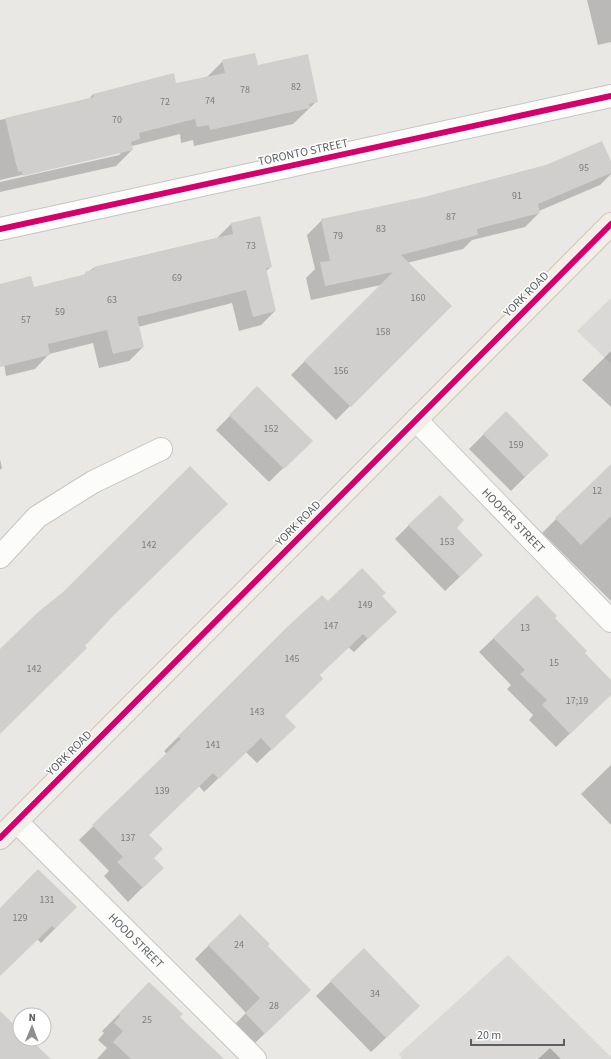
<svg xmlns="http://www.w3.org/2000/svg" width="611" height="1059" font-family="'Source Sans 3',sans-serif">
  <rect width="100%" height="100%" fill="#eae8e5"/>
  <path fill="#dbd9d7" d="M 611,298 L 611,364 L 577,331 Z
    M 508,955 L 611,1057 L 611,1059 L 402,1059 L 399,1054 Z"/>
  <path fill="#0003" d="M 587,0 L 611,0 L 611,42 L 598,45 Z
    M 223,61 L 257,66 L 317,101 L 293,124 L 194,146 L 193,140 L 181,143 L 180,134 L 132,146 L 132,150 L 116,166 L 0,192 L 0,182 L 119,155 L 122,152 L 0,180 L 0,120 L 89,99 L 93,94 L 176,84 L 207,77 Z
    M 611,163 L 611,174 L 600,185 L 539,211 L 539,213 L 525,227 L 472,240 L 463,249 L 407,263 L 451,306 L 336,420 L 291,375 L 381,285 L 311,300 L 306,278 L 315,269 L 307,235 L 322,220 L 424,198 L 547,165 Z
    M 259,217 L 271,267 L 266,271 L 275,311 L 261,325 L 239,331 L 232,303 L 138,327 L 143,347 L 129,361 L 99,368 L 93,343 L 49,354 L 35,369 L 6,376 L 4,364 L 0,365 L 0,286 L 33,288 L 82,276 L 95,267 L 217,238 L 231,224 Z
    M 611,351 L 611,407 L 582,380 Z
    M 257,388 L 311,441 L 269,482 L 216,430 Z
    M 506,412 L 533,469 L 511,491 L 469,449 Z
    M 0,459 L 2,468 L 0,470 Z
    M 611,465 L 611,601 L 542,533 Z
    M 409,525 L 456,528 L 468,569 L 445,591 L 395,539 Z
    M 381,596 L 395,612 L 354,652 L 348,647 L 319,675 L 284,716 L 280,741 L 257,763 L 246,752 L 204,792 L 199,786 L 148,835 L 152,858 L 148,882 L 128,902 L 104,876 L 109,871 L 79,840 L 167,754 L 164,751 L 288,628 L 328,603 Z
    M 554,618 L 583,653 L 611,681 L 611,694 L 556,747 L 529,720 L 533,715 L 507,689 L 511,685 L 479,652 L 494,638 Z
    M 611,765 L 611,825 L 581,794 Z
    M 76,907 L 41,943 L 37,939 L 0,975 L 0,910 Z
    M 209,945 L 266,946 L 295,1004 L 250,1048 L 231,1028 L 246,1013 L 195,959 Z
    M 364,949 L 405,1020 L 371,1052 L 316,996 Z
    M 133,1000 L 179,1017 L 199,1059 L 97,1059 L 107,1048 L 98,1040 L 104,1033 L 102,1031 Z
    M 550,1048 L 561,1059 L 538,1059 Z"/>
  <path fill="#d1cfce" d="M 255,53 L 258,65 L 308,54 L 318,102 L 309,104 L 310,108 L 210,130 L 209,125 L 197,127 L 195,119 L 139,133 L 140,139 L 131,142 L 133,150 L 23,176 L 22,171 L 18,172 L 5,118 L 94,97 L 93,94 L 174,73 L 176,83 L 225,73 L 222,60 Z
    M 602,141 L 611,161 L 611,173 L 538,204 L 540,213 L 477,229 L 478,235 L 401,255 L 452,306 L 351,407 L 304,361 L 393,272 L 325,286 L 320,262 L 330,261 L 321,219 L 424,197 L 546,165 Z
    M 260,216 L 272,267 L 266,268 L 276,311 L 253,317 L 246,290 L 137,317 L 144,347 L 113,354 L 107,330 L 48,344 L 50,355 L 0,367 L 0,284 L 31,276 L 34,287 L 86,274 L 85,272 L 95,269 L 94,267 L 233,234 L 231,223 Z
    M 257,386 L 313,441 L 284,469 L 229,415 Z
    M 506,411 L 549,455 L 525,477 L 483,434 Z
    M 611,464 L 611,516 L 581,545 L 555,518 Z
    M 190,466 L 228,504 L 114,615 L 85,646 L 87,648 L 0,734 L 0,649 L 37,613 L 63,592 Z
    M 440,495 L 464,520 L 457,528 L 483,555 L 460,577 L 408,525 Z
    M 362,568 L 386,593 L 382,596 L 397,612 L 368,639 L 363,634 L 320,675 L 323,679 L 285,716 L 296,727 L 272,750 L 261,738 L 219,779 L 213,773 L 149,835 L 163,849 L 154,858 L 164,868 L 143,888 L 117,862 L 123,857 L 92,825 L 181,739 L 178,736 L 287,627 L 322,595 L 328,601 Z
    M 537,595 L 557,616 L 555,618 L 587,651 L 585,653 L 611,680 L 611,695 L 570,734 L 542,705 L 547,700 L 520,674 L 525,670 L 493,638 Z
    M 38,869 L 77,907 L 55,929 L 52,926 L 0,976 L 0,908 Z
    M 240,914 L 270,944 L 268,946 L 311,990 L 265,1034 L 245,1013 L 260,998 L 208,945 Z
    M 364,948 L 420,1006 L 386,1038 L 330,981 Z
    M 149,982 L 183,1014 L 180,1017 L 224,1059 L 131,1059 L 113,1042 L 123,1031 L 114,1023 L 120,1016 L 118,1014 Z
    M 0,1011 L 20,1030 L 20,1039 L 30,1039 L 51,1059 L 0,1059 Z"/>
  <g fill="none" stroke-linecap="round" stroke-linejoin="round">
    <defs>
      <g id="minor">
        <path d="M 0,229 L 611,96"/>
        <path id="s1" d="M 416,420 L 611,621"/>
        <path d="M 0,557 L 37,517 L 93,482 L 161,449"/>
        <path id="s2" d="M 17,822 L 255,1059"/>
      </g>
      <path id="major" d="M 0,838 L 611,224"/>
    </defs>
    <use href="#minor" stroke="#c5c5c5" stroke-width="24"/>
    <use href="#major" stroke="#d0c5b6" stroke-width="24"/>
    <use href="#minor" stroke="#fcfcfb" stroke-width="22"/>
    <use href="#major" stroke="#f1eee8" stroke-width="22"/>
    <defs>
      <path id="cycleway" d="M 0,229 L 611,96
        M 0,838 L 611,224"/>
    </defs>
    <use href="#cycleway" stroke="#fff" stroke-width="8"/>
    <use href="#cycleway" stroke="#d6006c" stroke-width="6"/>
  </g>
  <g text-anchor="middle" stroke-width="3" stroke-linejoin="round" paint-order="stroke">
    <g font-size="10" fill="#7a7c7e">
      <text x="296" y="90">82</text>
      <text x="245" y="93">78</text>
      <text x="210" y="104">74</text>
      <text x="165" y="105">72</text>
      <text x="117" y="123">70</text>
      <text x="584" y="171">95</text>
      <text x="517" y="199">91</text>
      <text x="451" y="220">87</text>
      <text x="381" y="232">83</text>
      <text x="338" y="239">79</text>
      <text x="251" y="249">73</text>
      <text x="177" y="281">69</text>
      <text x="418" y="301">160</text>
      <text x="112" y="303">63</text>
      <text x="60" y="315">59</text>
      <text x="26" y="323">57</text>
      <text x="383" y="335">158</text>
      <text x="341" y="374">156</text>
      <text x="271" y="432">152</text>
      <text x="516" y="448">159</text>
      <text x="597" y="494">12</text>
      <text x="447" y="545">153</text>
      <text x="149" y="548">142</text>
      <text x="365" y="608">149</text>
      <text x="331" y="629">147</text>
      <text x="525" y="631">13</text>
      <text x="292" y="662">145</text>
      <text x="554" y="666">15</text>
      <text x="34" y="672">142</text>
      <text x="577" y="704">17;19</text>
      <text x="257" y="715">143</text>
      <text x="213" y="748">141</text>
      <text x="162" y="794">139</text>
      <text x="128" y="841">137</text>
      <text x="47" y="903">131</text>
      <text x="20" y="921">129</text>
      <text x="239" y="948">24</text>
      <text x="375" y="997">34</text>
      <text x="274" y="1009">28</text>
      <text x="147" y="1023">25</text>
    </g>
    <g font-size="12" fill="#5b5f62" stroke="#fff">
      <text transform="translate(303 152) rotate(-12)" y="4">TORONTO STREET</text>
      <text transform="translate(526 294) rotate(-45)" y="4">YORK ROAD</text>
      <text dy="4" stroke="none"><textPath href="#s1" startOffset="140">HOOPER STREET</textPath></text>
      <text transform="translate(298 523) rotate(-45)" y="4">YORK ROAD</text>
      <text transform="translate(69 753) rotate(-45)" y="4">YORK ROAD</text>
      <text dy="4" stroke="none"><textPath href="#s2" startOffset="168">HOOD STREET</textPath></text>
    </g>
  </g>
  <g transform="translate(32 1027) rotate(1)"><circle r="19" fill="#ffffff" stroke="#bdbfc0"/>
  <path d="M0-3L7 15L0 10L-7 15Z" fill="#8d8f90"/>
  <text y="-6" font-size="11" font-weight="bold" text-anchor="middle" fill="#5b5f62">N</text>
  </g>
  <path d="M471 1039v6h93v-6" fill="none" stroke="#5b5f62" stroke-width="2"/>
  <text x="477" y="1039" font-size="12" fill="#5b5f62" stroke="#ffffff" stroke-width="3" paint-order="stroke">20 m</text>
</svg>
